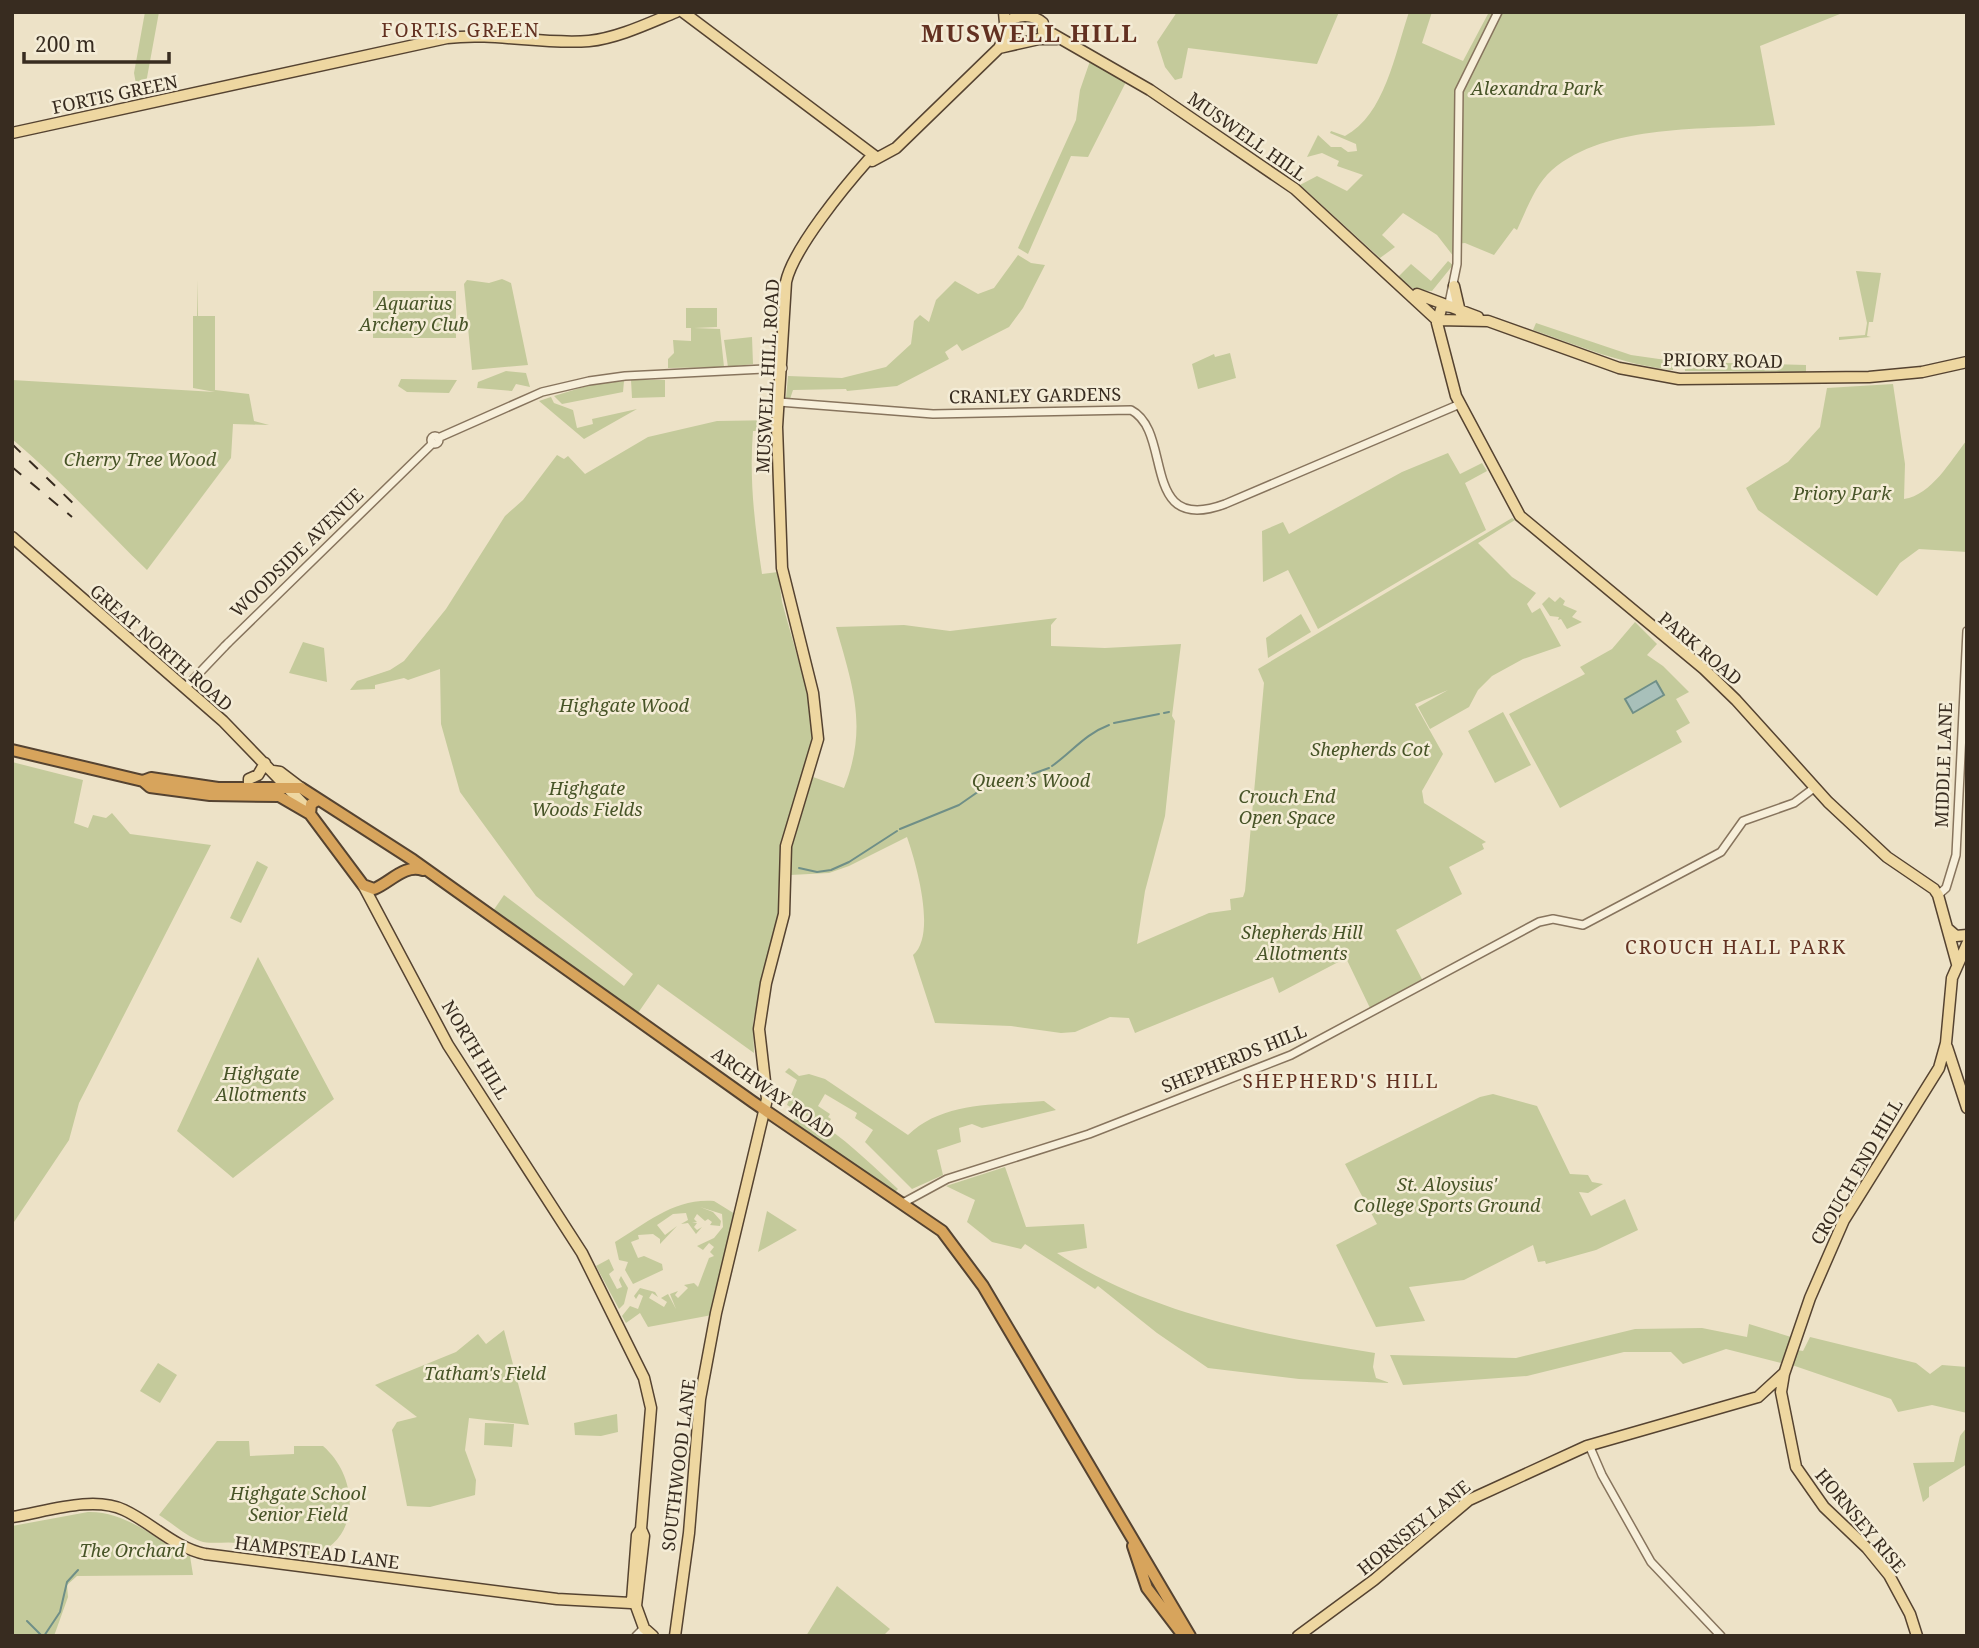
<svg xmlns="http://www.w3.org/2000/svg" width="1979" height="1648" font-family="'Noto Serif',serif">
  <rect width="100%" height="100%" fill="#ede2c7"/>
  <path fill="#c4ca9b" d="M 145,12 L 159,12 L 142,105 L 133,106 L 136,84 L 134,73 Z
    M 1177,12 L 1339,12 L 1317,64 L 1188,48 L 1182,78 L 1175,80 L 1165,67 L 1157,42 Z
    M 1409,12 L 1432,12 L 1422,43 L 1463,61 L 1489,12 L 1845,12 L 1760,46 L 1775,125 C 1707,130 1607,123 1552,170 C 1535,185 1527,209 1517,230 L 1514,228 L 1494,255 L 1465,243 L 1454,244 L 1454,257 L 1437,235 L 1403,213 L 1382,235 L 1395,247 L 1380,258 L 1300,185 L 1317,176 L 1347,191 L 1363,175 L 1337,166 L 1339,161 L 1322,153 L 1307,157 L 1318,135 L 1331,147 L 1341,147 L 1348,152 L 1357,151 L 1356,144 L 1330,133 L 1331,131 L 1345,136 C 1385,115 1395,53 1409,12 Z
    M 1090,61 L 1126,82 L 1088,157 L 1071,156 L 1028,254 L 1018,248 L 1076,120 L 1080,90 Z
    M 1018,255 L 1031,263 L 1045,265 L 1023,308 L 1009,327 L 962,351 L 957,344 L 945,352 L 949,359 L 897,386 L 847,391 L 846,389 L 793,390 L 790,399 L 786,398 L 788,376 L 842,378 L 886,367 L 911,344 L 914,321 L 920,315 L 929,322 L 936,300 L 955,281 L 978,294 L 994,288 Z
    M 1448,261 L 1453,265 L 1432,291 L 1415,290 L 1398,277 L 1411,264 L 1431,281 Z
    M 1856,271 L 1881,273 L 1873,322 L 1869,322 L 1867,336 L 1871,337 L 1839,340 L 1839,337 L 1865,335 L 1867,323 Z
    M 502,279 L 511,283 L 528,365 L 472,370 L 464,284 L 467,280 L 489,283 Z
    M 197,280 L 198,316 L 215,316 L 215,390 L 249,394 L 254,421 L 269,425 L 233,424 L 231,458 L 147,570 C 101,526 60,479 12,439 L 12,380 L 215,392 L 193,388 L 193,316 L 197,316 Z
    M 373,291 L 456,291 L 456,338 L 373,338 Z
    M 686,308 L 717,308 L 717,327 L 694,328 L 720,329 L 724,367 L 668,368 L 668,359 L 674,353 L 673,340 L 691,341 L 691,328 L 686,328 Z
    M 1536,323 L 1631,355 L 1673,361 L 1673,370 C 1624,365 1579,346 1533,330 Z
    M 752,337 L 753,364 L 728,367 L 724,340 Z
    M 1230,353 L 1236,378 L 1198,389 L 1192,364 L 1214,354 L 1215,357 Z
    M 1685,362 L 1806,365 L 1806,372 L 1685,371 Z
    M 506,371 L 526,373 L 530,387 L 516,384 L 512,391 L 477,388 L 478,382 Z
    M 401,379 L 457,380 L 449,393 L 407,392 L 398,386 Z
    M 631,380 L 665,380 L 665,397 L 632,398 Z
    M 624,381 L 623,392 L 562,404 L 554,396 L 590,385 Z
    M 1893,384 L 1905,464 L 1904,499 C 1932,495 1950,461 1967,440 L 1967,552 L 1919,549 L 1900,563 L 1877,596 L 1758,510 L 1746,488 L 1788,462 L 1820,427 L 1827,388 Z
    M 551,397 L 554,403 L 573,410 L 577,428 L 593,424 L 592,419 L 637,409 L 584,439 L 539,401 Z
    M 771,420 L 770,431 L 753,431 C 749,480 755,527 762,574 L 778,572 L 782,602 L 817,727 L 781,848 L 779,913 L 753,1022 L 754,1053 L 658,984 L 638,1013 L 493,911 L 504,895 L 624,986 L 633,974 L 536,896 L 460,792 L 441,724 L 440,669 L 408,680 L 404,678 L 375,685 L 375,689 L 350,690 L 357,681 L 390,670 L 404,661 L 446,609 L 505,516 L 523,500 L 557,455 L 564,459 L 568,456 L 585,474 L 648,437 L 717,421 Z
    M 1448,453 L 1460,474 L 1482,463 L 1487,471 L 1465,483 L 1486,530 L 1318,629 L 1288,570 L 1263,582 L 1262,531 L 1283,522 L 1289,534 L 1402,472 Z
    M 1512,518 L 1515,520 L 1478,543 L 1512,577 L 1536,593 L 1527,604 L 1532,613 L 1540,608 L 1561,646 L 1523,659 L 1492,676 L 1478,690 L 1469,707 L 1430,729 L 1418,707 L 1448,690 L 1415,704 L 1443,754 L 1422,791 L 1424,803 L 1486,842 L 1482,844 L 1484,849 L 1449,867 L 1462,894 L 1396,930 L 1423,981 L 1370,1008 L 1346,958 L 1279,993 L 1273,977 L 1135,1033 L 1129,1018 L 1110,1017 L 1075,1032 L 1061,1033 L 1011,1026 L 935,1023 L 913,955 C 937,935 916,863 907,837 L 849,866 L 829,873 L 790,875 L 791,850 L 813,777 L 844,788 C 868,727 853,687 836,627 L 904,625 L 950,631 L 1057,618 L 1051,625 L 1051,646 L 1105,648 L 1181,644 L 1172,716 L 1175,721 L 1165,816 L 1145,891 L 1137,944 L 1209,913 L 1231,910 L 1230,899 L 1243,897 L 1245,891 L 1264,683 L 1258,669 Z
    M 1549,597 L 1555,602 L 1560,597 L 1565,601 L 1563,605 L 1577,611 L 1572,617 L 1582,622 L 1567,629 L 1561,619 L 1558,620 L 1559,617 L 1550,616 L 1542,604 Z
    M 1301,614 L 1311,632 L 1268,658 L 1266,638 Z
    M 1635,622 L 1657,644 L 1647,655 L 1663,666 L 1689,692 L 1676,699 L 1690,723 L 1676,731 L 1682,742 L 1560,808 L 1509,714 L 1585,674 L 1580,667 L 1612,649 Z
    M 303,642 L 324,648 L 327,682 L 289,673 Z
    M 1503,712 L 1531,765 L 1495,783 L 1468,731 Z
    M 12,762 L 83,780 L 74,823 L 88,828 L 93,815 L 106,818 L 112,813 L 130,834 L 211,845 L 79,1103 L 69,1140 L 12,1225 Z
    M 257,861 L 268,867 L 241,923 L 230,918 Z
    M 258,957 L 334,1099 L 233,1178 L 177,1131 Z
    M 789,1068 L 799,1076 L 809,1074 L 825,1079 L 908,1135 C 943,1101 996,1105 1044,1101 L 1056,1110 L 982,1128 L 972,1124 L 959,1128 L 961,1142 L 937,1150 L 943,1175 L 912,1189 L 865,1142 L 873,1130 L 855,1118 L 857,1113 L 825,1094 L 818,1106 L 830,1114 L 828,1117 L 831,1119 L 826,1127 C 853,1146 874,1167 898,1189 L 895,1192 L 792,1122 L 797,1116 L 810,1125 L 814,1120 L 787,1105 L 797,1080 L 785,1072 Z
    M 1493,1094 L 1537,1106 L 1570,1174 L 1588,1175 L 1592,1182 L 1603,1184 L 1588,1193 L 1579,1192 L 1591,1216 L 1625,1199 L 1638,1230 L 1596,1250 L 1546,1264 L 1545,1261 L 1538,1262 L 1533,1245 L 1464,1280 L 1409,1287 L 1425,1321 L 1376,1327 L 1336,1245 L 1377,1224 L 1345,1164 L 1480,1097 Z
    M 1005,1167 L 1026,1227 L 1084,1224 L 1087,1248 L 1057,1253 C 1149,1314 1268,1336 1375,1353 L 1373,1367 L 1376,1378 L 1390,1383 L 1299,1379 L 1208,1368 L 1157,1333 L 1098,1286 L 1095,1289 L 1025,1244 L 1021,1249 L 992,1242 L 967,1222 L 975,1200 L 946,1186 Z
    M 714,1201 L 735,1214 L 712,1315 L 648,1327 L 640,1313 L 626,1323 L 622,1316 L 630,1306 L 638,1309 L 643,1296 L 639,1294 L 636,1299 L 634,1296 L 640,1288 L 655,1292 L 658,1297 L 652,1293 L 649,1298 L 664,1307 L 667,1302 L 661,1298 L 668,1294 L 676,1309 L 670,1294 L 678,1291 L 675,1295 L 678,1298 L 688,1288 L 684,1285 L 694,1283 L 698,1287 L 709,1258 L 714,1256 L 710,1252 L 714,1247 L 709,1243 L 703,1250 L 697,1246 L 714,1238 L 723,1227 L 722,1214 L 700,1207 L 713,1212 L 721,1221 L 720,1226 L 710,1225 L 712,1222 L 708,1219 L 705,1221 L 697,1214 L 694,1219 L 697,1222 L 692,1223 L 697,1223 L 694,1227 L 697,1230 L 702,1227 L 696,1234 L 688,1223 L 681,1224 L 688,1220 L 686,1213 L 673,1214 L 657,1225 L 665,1235 L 677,1226 L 660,1244 L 660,1239 L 653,1234 L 638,1235 L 639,1239 L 631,1242 L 638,1258 L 644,1256 L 662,1264 L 663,1270 L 633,1284 L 625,1270 L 628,1262 L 619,1260 L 615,1242 C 647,1223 674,1198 714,1201 Z
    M 767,1211 L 797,1230 L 758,1252 Z
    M 609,1259 L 614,1270 L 609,1274 L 617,1289 L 622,1287 L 619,1280 L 621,1276 L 628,1288 L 624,1304 L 619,1309 L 596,1266 Z
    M 1749,1324 L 1791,1337 L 1781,1363 L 1726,1349 L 1683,1364 L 1671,1352 L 1624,1352 L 1527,1376 L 1403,1385 L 1390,1355 L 1516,1358 L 1635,1329 L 1702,1328 L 1747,1337 Z
    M 504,1330 L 529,1425 L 469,1418 L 465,1450 L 476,1480 L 475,1495 L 430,1507 L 407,1506 L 392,1430 L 397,1422 L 417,1417 L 375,1385 L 456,1352 L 478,1334 L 486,1344 Z
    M 1810,1337 L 1916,1363 L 1930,1374 L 1942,1365 L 1967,1367 L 1967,1413 L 1932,1405 L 1898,1412 L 1891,1399 L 1792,1365 L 1797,1350 L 1803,1351 Z
    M 158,1363 L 177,1375 L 160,1403 L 140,1391 Z
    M 617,1414 L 618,1432 L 601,1436 L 575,1435 L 574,1423 Z
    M 485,1423 L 514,1424 L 512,1447 L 484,1445 Z
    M 1967,1427 L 1967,1464 L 1929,1487 L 1929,1497 L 1923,1502 L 1913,1463 L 1954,1462 L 1960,1436 Z
    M 217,1441 L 249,1441 L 250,1456 L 294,1454 L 294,1446 L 323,1446 C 360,1478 361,1542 310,1556 C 286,1562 260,1547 237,1543 C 225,1541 211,1545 200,1541 C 186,1536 172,1523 159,1515 Z
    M 88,1512 C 124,1511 155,1537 184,1556 L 190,1556 L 193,1575 L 77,1576 L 67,1585 L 68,1597 L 54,1636 L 12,1636 L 12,1526 Z
    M 837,1586 L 890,1629 L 883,1636 L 806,1636 Z"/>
  <path fill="#a8c0ba" stroke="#6f8f87" stroke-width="2" d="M 1656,681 L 1664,695 L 1633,713 L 1625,699 Z"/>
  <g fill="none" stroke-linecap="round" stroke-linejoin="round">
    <path stroke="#6f8f87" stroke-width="2" d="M 1164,713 L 1169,712
      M 1114,723 L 1159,714
      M 1052,766 C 1072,752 1085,734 1109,725
      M 996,787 L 1049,768
      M 900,829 L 959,805 L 982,789
      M 799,868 L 817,872 L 831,870 L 849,862 L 897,831
      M 27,1621 L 42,1636
      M 44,1636 L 60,1612 L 67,1582 L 78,1570"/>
    <defs>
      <path id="minor" d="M 1448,308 L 1457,264 L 1459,91 L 1498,12
        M 779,402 L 933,414 L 1131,410 C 1174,432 1139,536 1225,504 L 1460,404
        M431 440a4 4 0 1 1 8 0a4 4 0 1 1-8 0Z
        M 438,438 L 542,392 L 589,381 L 625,376 L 783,368
        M 228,643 L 433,443
        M 185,688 L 225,646
        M 1938,895 L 1946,888 L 1956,855 L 1967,631
        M 901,1204 L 947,1179 L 1089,1134 L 1291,1055 L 1539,922 L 1553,919 L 1583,925 L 1721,852 L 1743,821 L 1794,803 L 1814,788
        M 1589,1445 L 1602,1475 L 1651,1562 L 1721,1636
        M 636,1636 L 644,1628"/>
      <path id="major" d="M 683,12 L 876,157
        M 1007,22 C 1018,14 1033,14 1043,23 L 1043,32
        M 1044,29 L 1150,90 L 1295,189 L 1437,320 L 1488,321 L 1619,368 L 1679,379 L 1869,377 L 1922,372 L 1967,362
        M 999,48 L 1039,39 L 1057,39
        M 12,133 L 447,38 C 494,32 542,45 589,41 C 618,38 649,23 676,12
        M 872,161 L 896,148 L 999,48 L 1006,34 L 1004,12
        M 1454,286 L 1460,312
        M 1417,294 L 1478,317
        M 1442,306 L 1437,323 L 1456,396 L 1520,516 L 1704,669 L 1736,700 L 1828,802 L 1887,857 L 1934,889 L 1938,895 L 1957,964
        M 12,537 L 223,721 L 309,810
        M 273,771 L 280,772 L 301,788
        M 249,787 L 249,779 L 258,775 L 265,763
        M 363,885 L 448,1045 L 582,1253 L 644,1378 L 651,1408 L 641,1529 L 644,1536 L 636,1606
        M 1948,929 L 1956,936 L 1967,935
        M 1947,1047 L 1967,1108
        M 12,1517 C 45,1512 93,1495 124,1510 C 152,1523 175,1548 205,1554 L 557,1599 L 631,1603
        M 632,1600 L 637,1535 L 641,1529
        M 636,1606 L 644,1628 L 653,1636
        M 675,1636 L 689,1533 L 700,1399 L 716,1313 L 767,1099 L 759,1029 L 766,983 L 784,914 L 786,846 L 818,739 L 813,693 L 782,568 L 777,427 L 786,282 C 793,249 845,186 869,159
        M 1298,1636 L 1374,1580 L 1469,1500 L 1587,1446 L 1758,1397 L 1783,1374
        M 1917,1636 L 1910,1614 L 1889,1575 L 1867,1548 L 1824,1507 L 1796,1467 L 1781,1392 L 1784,1374 L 1810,1298 L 1844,1220 L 1939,1068 L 1946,1043 L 1952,978 L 1967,944"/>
      <path id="highway" d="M 12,750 L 143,781 L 150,787 L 210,795 L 279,796 L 310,814
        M 143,781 L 151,778 L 218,788 L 301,788 L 413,860 L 753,1102 L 942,1231 L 983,1286 L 1190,1636
        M 318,800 L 311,804 L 310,814 L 363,885 L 374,889 C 391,882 404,864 423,870
        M 1133,1546 L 1147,1588 L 1182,1634"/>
    </defs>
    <use href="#minor" stroke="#87745d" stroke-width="10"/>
    <use href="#major" stroke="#554331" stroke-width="13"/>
    <use href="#highway" stroke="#554331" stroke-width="14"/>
    <use href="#minor" stroke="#f7efda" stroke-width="7"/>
    <use href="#major" stroke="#eed7a1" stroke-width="10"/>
    <use href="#highway" stroke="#d7a45c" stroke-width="10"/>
    <path stroke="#382c20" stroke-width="2" stroke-dasharray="12 12" stroke-linecap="butt" d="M 12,444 L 79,509
      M 12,467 L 72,517"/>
    <defs>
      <path id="minor-bridge" d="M 225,646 L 228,643"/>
    </defs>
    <use href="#minor-bridge" stroke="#87745d" stroke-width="10" stroke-linecap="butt"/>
    <use href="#minor-bridge" stroke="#f7efda" stroke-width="7"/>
  </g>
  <g text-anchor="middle" stroke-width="5" stroke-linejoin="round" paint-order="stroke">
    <g font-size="18" font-style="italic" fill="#475427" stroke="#f4ecd6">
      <text x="1537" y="95">Alexandra Park</text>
      <text x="414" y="310">Aquarius<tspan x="414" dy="21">Archery Club</tspan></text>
      <text x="140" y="466">Cherry Tree Wood</text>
      <text x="1842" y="500">Priory Park</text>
      <text x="624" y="712">Highgate Wood</text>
      <text x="1370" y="756">Shepherds Cot</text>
      <text x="1031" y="787">Queen’s Wood</text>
      <text x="587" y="795">Highgate<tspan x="587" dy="21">Woods Fields</tspan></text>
      <text x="1287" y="803">Crouch End<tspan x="1287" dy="21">Open Space</tspan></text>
      <text x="1302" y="939">Shepherds Hill<tspan x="1302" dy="21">Allotments</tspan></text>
      <text x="261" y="1080">Highgate<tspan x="261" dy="21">Allotments</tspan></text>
      <text x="1447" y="1191">St. Aloysius'<tspan x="1447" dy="21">College Sports Ground</tspan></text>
      <text x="485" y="1380">Tatham's Field</text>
      <text x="298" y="1500">Highgate School<tspan x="298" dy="21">Senior Field</tspan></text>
      <text x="132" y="1557">The Orchard</text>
    </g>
    <g font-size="18" fill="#382c20" stroke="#f4ecd6">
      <text transform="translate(115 95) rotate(-12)" y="6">FORTIS GREEN</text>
      <text transform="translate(1247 137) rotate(35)" y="6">MUSWELL HILL</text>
      <text transform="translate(1723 361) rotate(1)" y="6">PRIORY ROAD</text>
      <text transform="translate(768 376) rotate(-87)" y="6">MUSWELL HILL ROAD</text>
      <text transform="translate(1035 396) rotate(-1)" y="6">CRANLEY GARDENS</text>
      <text transform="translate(297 553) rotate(-44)" y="6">WOODSIDE AVENUE</text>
      <text transform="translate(161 648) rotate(41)" y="6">GREAT NORTH ROAD</text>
      <text transform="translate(1700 649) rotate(40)" y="6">PARK ROAD</text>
      <text transform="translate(1944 765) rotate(-88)" y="6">MIDDLE LANE</text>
      <text transform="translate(475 1050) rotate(59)" y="6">NORTH HILL</text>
      <text transform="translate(1234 1059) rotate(-22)" y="6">SHEPHERDS HILL</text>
      <text transform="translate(773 1093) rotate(35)" y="6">ARCHWAY ROAD</text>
      <text transform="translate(1857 1172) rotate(-60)" y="6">CROUCH END HILL</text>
      <text transform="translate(679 1465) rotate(-83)" y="6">SOUTHWOOD LANE</text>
      <text transform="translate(1860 1521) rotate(50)" y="6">HORNSEY RISE</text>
      <text transform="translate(1414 1528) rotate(-39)" y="6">HORNSEY LANE</text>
      <text transform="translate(317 1553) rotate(7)" y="6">HAMPSTEAD LANE</text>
    </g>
    <g font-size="19" letter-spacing="2" fill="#633121" stroke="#f4ecd6">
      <text x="461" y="37">FORTIS GREEN</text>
      <text x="1736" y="954">CROUCH HALL PARK</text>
      <text x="1341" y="1088">SHEPHERD'S HILL</text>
    </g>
    <g font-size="24" font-weight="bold" letter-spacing="2" fill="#633121" stroke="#f4ecd6">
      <text x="1030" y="42">MUSWELL HILL</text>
    </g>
  </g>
  <rect width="1979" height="1648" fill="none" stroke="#382c20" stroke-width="28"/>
  <path d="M24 52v10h145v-10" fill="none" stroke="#382c20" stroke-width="3.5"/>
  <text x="35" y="52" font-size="21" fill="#382c20" stroke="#f4ecd6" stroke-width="5" paint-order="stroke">200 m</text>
</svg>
